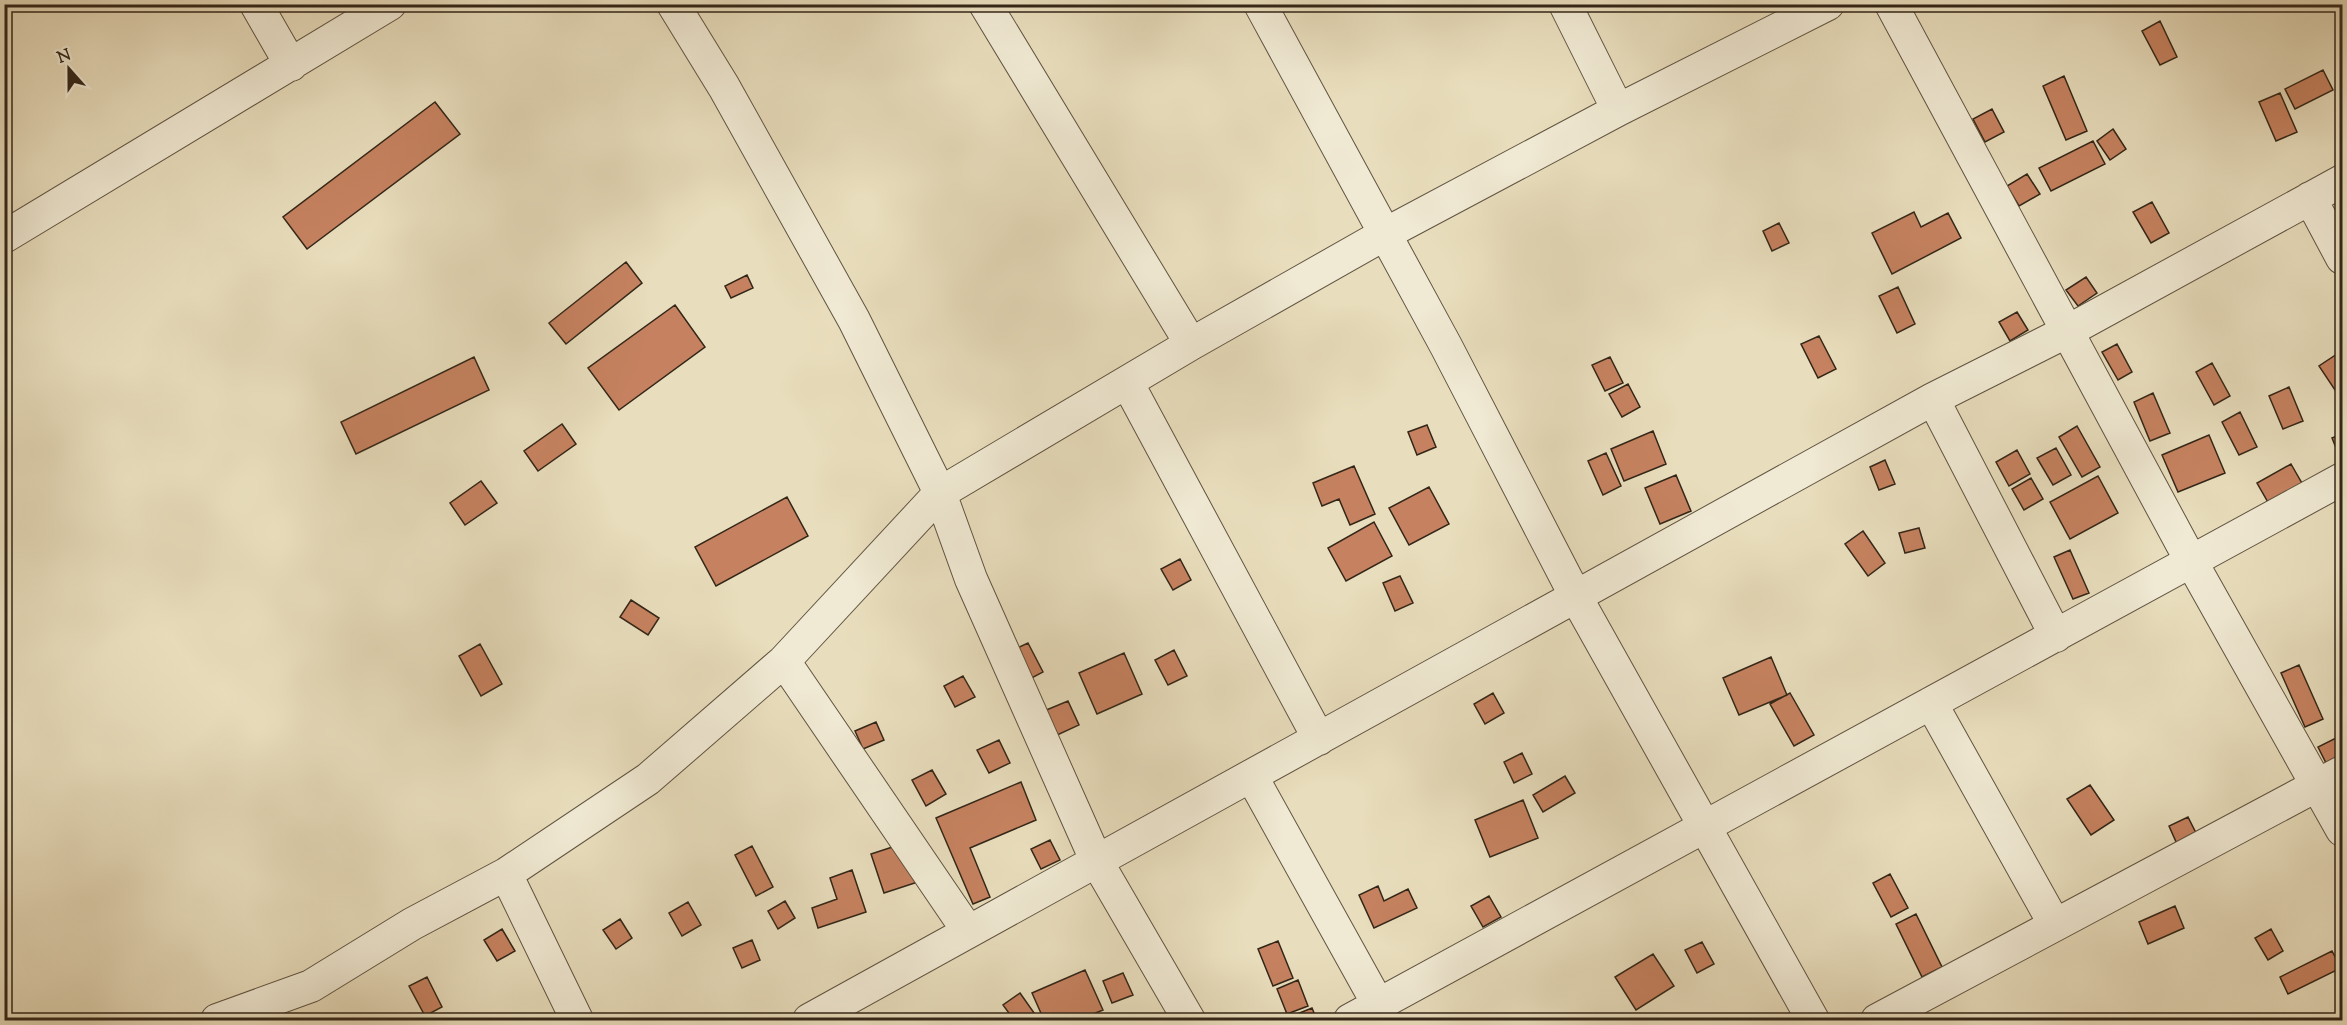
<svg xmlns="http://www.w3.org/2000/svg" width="2347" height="1025" font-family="'Sorts Mill Goudy',serif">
  <rect width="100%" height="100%" fill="#e8ddbc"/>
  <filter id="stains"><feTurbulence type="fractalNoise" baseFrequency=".00333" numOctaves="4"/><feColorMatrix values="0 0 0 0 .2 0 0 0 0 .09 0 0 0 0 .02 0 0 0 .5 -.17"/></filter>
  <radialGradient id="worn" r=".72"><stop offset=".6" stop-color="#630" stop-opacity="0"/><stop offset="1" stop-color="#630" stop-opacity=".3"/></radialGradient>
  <path fill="#c68260" stroke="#332618" stroke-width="1.5" d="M 2160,21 L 2177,57 L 2160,65 L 2142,31 Z
    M 2323,70 L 2333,90 L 2295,109 L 2285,89 Z
    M 2064,76 L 2087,131 L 2066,140 L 2043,86 Z
    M 2280,93 L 2297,132 L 2276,141 L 2259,102 Z
    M 435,102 L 460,134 L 307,249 L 283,217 Z
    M 1992,109 L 2004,132 L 1985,142 L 1973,119 Z
    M 2113,129 L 2126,149 L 2110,160 L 2097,141 Z
    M 2093,141 L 2105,164 L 2051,191 L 2039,168 Z
    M 2027,174 L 2040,194 L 2019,206 L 2007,186 Z
    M 2152,202 L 2169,233 L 2151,243 L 2133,212 Z
    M 1914,212 L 1921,227 L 1948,213 L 1961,238 L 1892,274 L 1872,233 Z
    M 1779,223 L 1789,243 L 1772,251 L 1763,231 Z
    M 626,262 L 642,283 L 566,344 L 549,323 Z
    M 747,275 L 753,288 L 731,298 L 725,286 Z
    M 2086,277 L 2097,293 L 2078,306 L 2066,290 Z
    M 1898,287 L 1915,324 L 1897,333 L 1879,296 Z
    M 675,305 L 705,347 L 619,410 L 588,368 Z
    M 2017,312 L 2028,330 L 2010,341 L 1999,322 Z
    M 1819,336 L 1836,369 L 1818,378 L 1801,344 Z
    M 2117,344 L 2132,372 L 2118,380 L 2102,352 Z
    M 2337,354 L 2342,362 L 2342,394 L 2339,396 L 2319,366 Z
    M 474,357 L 489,390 L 356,454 L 341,422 Z
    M 1610,357 L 1623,383 L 1605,391 L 1592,365 Z
    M 2212,363 L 2230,396 L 2214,405 L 2196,372 Z
    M 1628,384 L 1640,407 L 1622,417 L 1609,394 Z
    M 2289,387 L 2303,421 L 2283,429 L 2269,396 Z
    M 2153,393 L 2170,433 L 2150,441 L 2134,402 Z
    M 2240,412 L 2257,447 L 2239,455 L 2222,422 Z
    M 562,424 L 576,444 L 538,471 L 524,451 Z
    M 1427,425 L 1436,447 L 1417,455 L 1408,432 Z
    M 2077,426 L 2100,467 L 2082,477 L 2059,437 Z
    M 1653,431 L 1666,464 L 1624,481 L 1611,449 Z
    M 2342,434 L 2342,457 L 2340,458 L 2332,438 Z
    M 2209,435 L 2225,473 L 2178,492 L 2162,455 Z
    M 2056,448 L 2071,475 L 2053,485 L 2037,458 Z
    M 2017,450 L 2030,474 L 2009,486 L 1996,462 Z
    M 1606,453 L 1621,486 L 1603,495 L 1588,461 Z
    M 1885,460 L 1895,484 L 1879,490 L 1870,467 Z
    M 2291,464 L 2303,485 L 2269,504 L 2257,483 Z
    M 1354,466 L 1375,514 L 1350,525 L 1339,499 L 1322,506 L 1313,483 Z
    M 1676,475 L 1691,511 L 1660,524 L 1645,488 Z
    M 2098,476 L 2118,513 L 2070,539 L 2050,502 Z
    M 2031,478 L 2043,499 L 2024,510 L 2012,489 Z
    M 481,481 L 497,503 L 465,525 L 450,503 Z
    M 1429,487 L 1449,524 L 1409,545 L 1389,508 Z
    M 787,497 L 808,536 L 716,586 L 695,547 Z
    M 1374,522 L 1392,556 L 1346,581 L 1328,548 Z
    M 1919,528 L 1925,548 L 1905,553 L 1899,533 Z
    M 1863,531 L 1885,563 L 1868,576 L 1845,544 Z
    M 2070,550 L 2089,593 L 2073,599 L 2054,557 Z
    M 1180,559 L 1191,580 L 1173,590 L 1161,569 Z
    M 1400,576 L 1413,603 L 1395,611 L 1383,583 Z
    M 631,600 L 659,618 L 648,635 L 620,617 Z
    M 1028,643 L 1043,672 L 1026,681 L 1011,651 Z
    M 480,644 L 502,684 L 481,696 L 459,656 Z
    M 1174,650 L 1187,676 L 1168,685 L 1155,660 Z
    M 1124,653 L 1142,694 L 1097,714 L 1079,673 Z
    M 1771,657 L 1787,695 L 1739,715 L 1723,678 Z
    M 2299,665 L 2323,719 L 2305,727 L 2281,673 Z
    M 963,676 L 975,697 L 955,707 L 944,686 Z
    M 1493,693 L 1504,713 L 1485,724 L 1474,704 Z
    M 1790,693 L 1814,735 L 1794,746 L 1770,704 Z
    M 1068,701 L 1079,725 L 1055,736 L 1044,711 Z
    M 876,722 L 884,740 L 863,749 L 855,731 Z
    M 2336,738 L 2342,750 L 2342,758 L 2327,765 L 2318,747 Z
    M 999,740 L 1010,763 L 989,773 L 977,750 Z
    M 1522,753 L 1532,774 L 1514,783 L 1504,762 Z
    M 932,770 L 946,794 L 926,806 L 912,780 Z
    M 1565,776 L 1575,793 L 1543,812 L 1533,795 Z
    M 1021,782 L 1036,820 L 970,848 L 990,897 L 973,904 L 936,818 Z
    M 2090,785 L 2114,820 L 2091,835 L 2067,799 Z
    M 1523,800 L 1538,838 L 1490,857 L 1475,820 Z
    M 2188,817 L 2197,835 L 2177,844 L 2169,826 Z
    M 917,839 L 930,878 L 884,893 L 871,854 Z
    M 1050,840 L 1060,860 L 1041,869 L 1031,849 Z
    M 752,846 L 773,887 L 756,896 L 735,855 Z
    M 852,870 L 866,912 L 818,928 L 812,908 L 837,899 L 830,878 Z
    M 1890,874 L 1908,908 L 1891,917 L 1873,883 Z
    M 1378,886 L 1384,901 L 1408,889 L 1417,908 L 1374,928 L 1359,895 Z
    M 1489,896 L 1501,917 L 1483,927 L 1471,906 Z
    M 785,901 L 795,918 L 778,929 L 768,911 Z
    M 688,902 L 701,925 L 682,936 L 669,913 Z
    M 2175,906 L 2184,928 L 2148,944 L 2139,922 Z
    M 1916,914 L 1942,967 L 1922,977 L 1896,924 Z
    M 620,919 L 632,938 L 616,949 L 603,930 Z
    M 502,929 L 515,951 L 497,961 L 484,940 Z
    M 2271,929 L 2283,951 L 2268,960 L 2255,938 Z
    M 752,940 L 760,960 L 742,968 L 733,948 Z
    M 1278,941 L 1293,978 L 1273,986 L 1258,949 Z
    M 1702,942 L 1714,964 L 1697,973 L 1685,950 Z
    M 2332,951 L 2341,968 L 2288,994 L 2280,977 Z
    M 1653,954 L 1674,986 L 1636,1010 L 1615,977 Z
    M 1085,970 L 1103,1010 L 1078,1020 L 1044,1020 L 1032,993 Z
    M 1123,973 L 1133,995 L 1112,1003 L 1103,981 Z
    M 427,977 L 442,1007 L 425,1016 L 409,986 Z
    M 1298,980 L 1308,1006 L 1287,1014 L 1277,989 Z
    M 1020,993 L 1039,1020 L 1014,1020 L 1003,1005 Z
    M 1312,1008 L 1317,1020 L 1282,1020 Z"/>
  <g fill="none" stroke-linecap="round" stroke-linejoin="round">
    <defs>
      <path id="street" d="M 256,4 L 291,65
        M 673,4 L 724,87 L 854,320 L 940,493 L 971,579 L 1096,860 L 1189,1020
        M 985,4 L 1191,344
        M 1260,4 L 1446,346 L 1576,597 L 1813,1020
        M 1565,4 L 1618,110
        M 1891,4 L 2191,561 L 2342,830
        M 2310,198 L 2342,258
        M 4,237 L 390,4
        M 1127,382 L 1319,739
        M 1933,399 L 2056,636
        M 784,661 L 968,931
        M 1931,703 L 2055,925
        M 1252,777 L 1378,1004
        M 506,874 L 577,1020
        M 217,1020 L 311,986 L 412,924 L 506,874 L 648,779 L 784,661 L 940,493 L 1191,344 L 1385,234 L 1618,110 L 1828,4
        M 809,1020 L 1933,399 L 2068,331 L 2342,181
        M 1350,1020 L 2342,479
        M 1877,1020 L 2342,772"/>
    </defs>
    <use href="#street" stroke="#605441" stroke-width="34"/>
    <use href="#street" stroke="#f0e9d3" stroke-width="32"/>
  </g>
  <rect width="2347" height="1025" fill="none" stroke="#e8ddbc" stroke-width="24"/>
  <rect x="6" y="6" width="2335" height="1013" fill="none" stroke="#332618" stroke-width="3"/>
  <rect x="12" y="12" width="2323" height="1001" fill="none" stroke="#332618" stroke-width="1.5"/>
  <g transform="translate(69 69) rotate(339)" stroke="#f0e9d3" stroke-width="4.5" paint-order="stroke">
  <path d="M0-4.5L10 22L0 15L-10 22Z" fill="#332618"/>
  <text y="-9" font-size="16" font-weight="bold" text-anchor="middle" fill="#332618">N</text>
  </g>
  <rect width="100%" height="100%" filter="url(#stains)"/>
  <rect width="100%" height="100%" fill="url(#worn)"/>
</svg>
